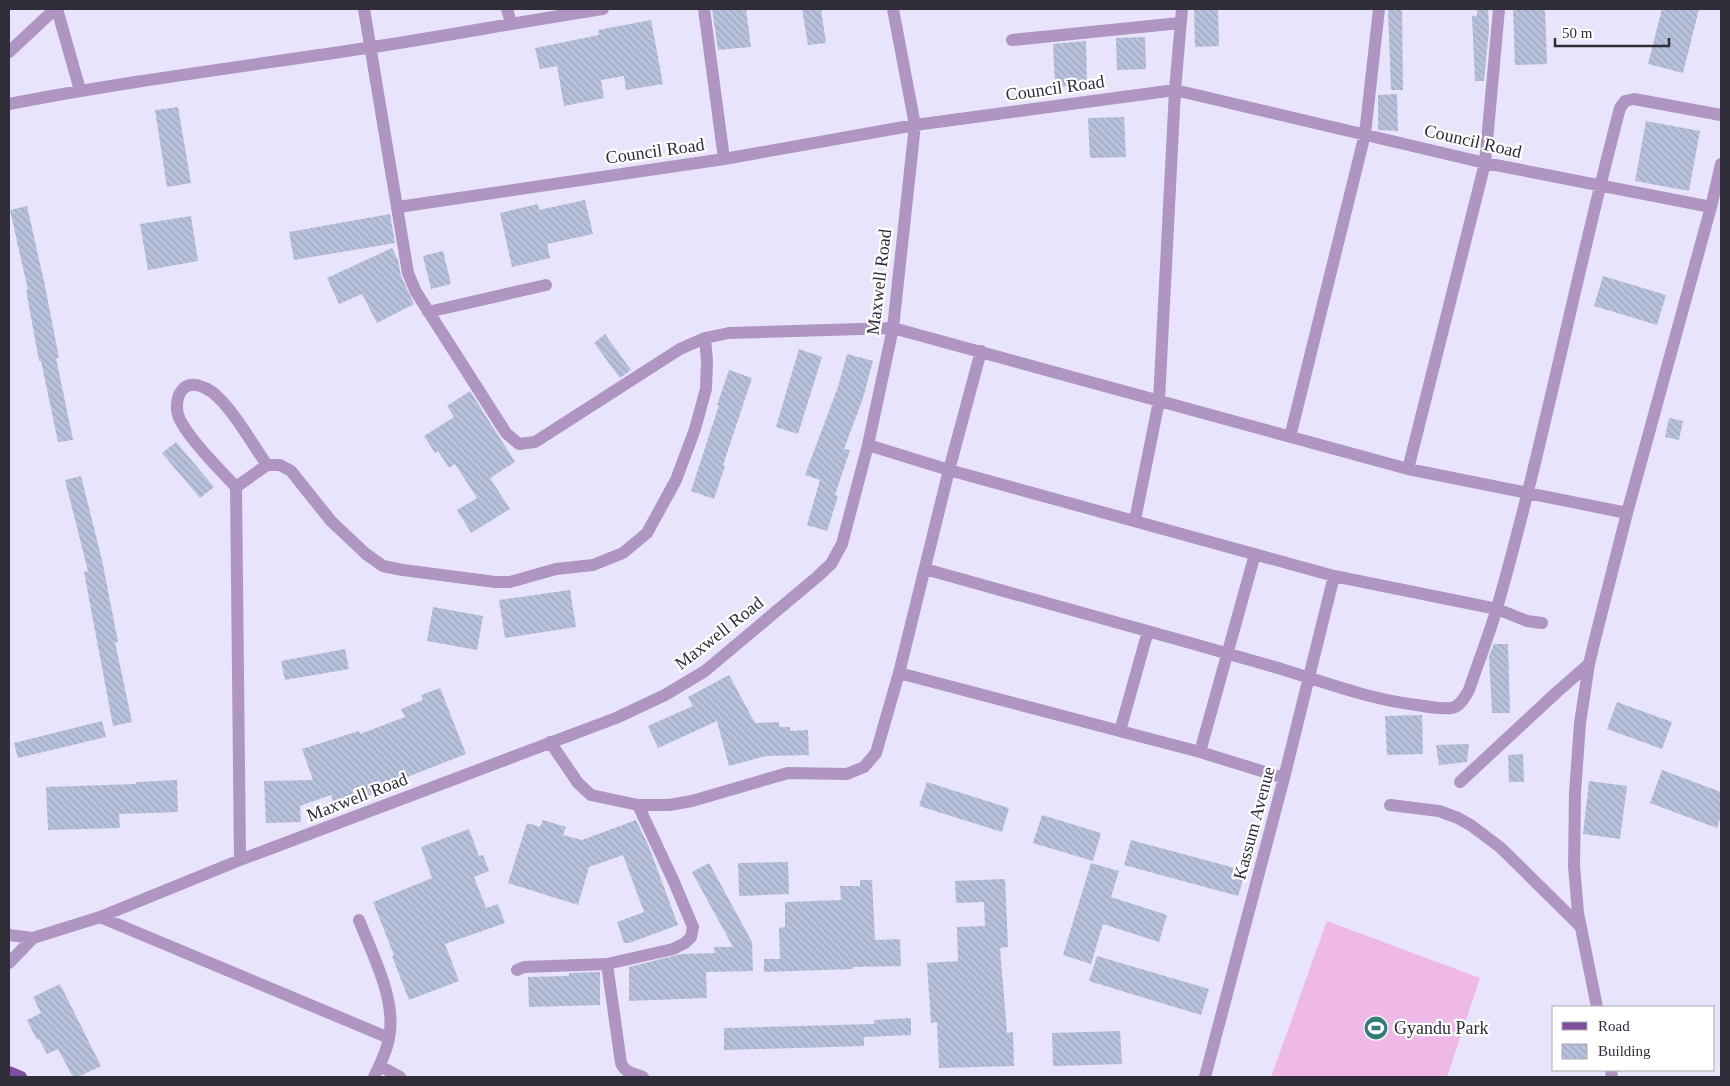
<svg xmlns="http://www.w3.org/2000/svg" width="1730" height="1086" font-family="'Times New Roman',serif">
  <defs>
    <pattern id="building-back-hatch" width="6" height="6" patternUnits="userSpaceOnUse" patternTransform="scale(1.25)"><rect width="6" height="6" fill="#b8c1dc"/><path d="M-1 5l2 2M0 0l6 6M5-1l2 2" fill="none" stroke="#9ea6be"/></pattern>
  </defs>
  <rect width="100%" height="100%" fill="#e7e4fb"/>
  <path fill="#eeb9e6" d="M 1327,921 L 1480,978 L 1447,1077 L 1271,1077 Z"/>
  <path fill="url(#building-back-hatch)" d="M 712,9 L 746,9 L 751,47 L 718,50 Z
    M 802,9 L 821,9 L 826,43 L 808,45 Z
    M 1194,9 L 1218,9 L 1219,46 L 1195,47 Z
    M 1388,9 L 1402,9 L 1403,90 L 1391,90 Z
    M 1477,9 L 1488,9 L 1489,30 L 1484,81 L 1475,81 L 1472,16 L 1477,16 Z
    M 1513,9 L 1545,9 L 1547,64 L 1515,65 Z
    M 1662,9 L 1699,9 L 1683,73 L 1648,64 Z
    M 651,20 L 663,84 L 626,90 L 624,76 L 601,80 L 604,98 L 564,106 L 557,66 L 540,69 L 535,48 L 599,35 L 598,30 Z
    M 1145,37 L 1146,69 L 1117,70 L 1116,38 Z
    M 1086,41 L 1087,86 L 1055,87 L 1053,44 Z
    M 1397,94 L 1398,131 L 1378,130 L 1378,95 Z
    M 178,107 L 191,183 L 167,187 L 155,110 Z
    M 1124,117 L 1126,157 L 1090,158 L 1088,118 Z
    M 1646,121 L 1700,131 L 1689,191 L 1635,181 Z
    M 585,200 L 593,234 L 547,244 L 550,258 L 512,267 L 500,213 L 538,204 L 539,210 Z
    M 27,206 L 45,286 L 59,358 L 56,358 L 73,440 L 58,442 L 41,361 L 39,361 L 26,290 L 28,290 L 10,210 Z
    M 390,214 L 395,243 L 294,260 L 289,232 Z
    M 191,216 L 198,261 L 148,270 L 140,224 Z
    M 392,248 L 398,260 L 401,276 L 414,304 L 377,323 L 362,294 L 339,304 L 327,278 Z
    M 443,251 L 451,284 L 431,289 L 423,256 Z
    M 1603,276 L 1666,295 L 1657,325 L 1594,306 Z
    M 605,334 L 631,370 L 620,378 L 594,343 Z
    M 799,349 L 822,357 L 798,434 L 776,427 Z
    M 847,354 L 873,361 L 863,398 L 844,449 L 850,450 L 835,495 L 838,496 L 827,531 L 807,525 L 820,480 L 805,475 L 838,387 Z
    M 729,370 L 752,378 L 723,465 L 725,466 L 714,499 L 691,491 L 719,405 L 717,405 Z
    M 470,391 L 515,462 L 490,478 L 510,509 L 471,533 L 457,510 L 477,498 L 455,464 L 449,468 L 438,451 L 435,453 L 424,436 L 454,417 L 447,406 Z
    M 1669,418 L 1683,421 L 1679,440 L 1665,437 Z
    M 176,442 L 214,487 L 200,498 L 162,453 Z
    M 81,476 L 102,560 L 118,642 L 115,642 L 132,722 L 113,726 L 84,572 L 88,571 L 65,480 Z
    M 570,590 L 576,627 L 505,638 L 499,600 Z
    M 433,607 L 483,616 L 477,650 L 427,641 Z
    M 1494,644 L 1508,644 L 1510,713 L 1492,713 L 1489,656 Z
    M 345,649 L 349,669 L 285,680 L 281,661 Z
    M 729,675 L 755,723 L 779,722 L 779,727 L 790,727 L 790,731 L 808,730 L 809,755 L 766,756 L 729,766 L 717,721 L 658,748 L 648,726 L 693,706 L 688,697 Z
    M 440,688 L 466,754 L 379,788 L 380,792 L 335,807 L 331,795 L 300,806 L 301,822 L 266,823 L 264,781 L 313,780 L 302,749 L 359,731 L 360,734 L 405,717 L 401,709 L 423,700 L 421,695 Z
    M 1617,702 L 1672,722 L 1662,749 L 1607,729 Z
    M 1422,715 L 1423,754 L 1387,755 L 1385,716 Z
    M 102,721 L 106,737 L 18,758 L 14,743 Z
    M 1469,744 L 1467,762 L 1439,765 L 1436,745 Z
    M 1523,754 L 1524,782 L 1509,782 L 1508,755 Z
    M 1662,770 L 1721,792 L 1721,815 L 1717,828 L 1650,803 Z
    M 177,780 L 178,812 L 119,814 L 120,828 L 48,830 L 46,787 L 136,784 L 136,782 Z
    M 1589,781 L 1627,786 L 1620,839 L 1583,834 Z
    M 927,782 L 1009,808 L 1002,832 L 919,806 Z
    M 1042,815 L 1101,833 L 1093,861 L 1033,843 Z
    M 543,820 L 566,827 L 563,835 L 582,840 L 636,820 L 649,847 L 678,925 L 629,943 L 624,943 L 617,922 L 644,912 L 623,855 L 589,867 L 578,905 L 508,883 L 527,823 L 540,827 Z
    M 469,829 L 479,856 L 483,855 L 489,871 L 474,877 L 486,908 L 498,904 L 505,923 L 445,944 L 459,981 L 409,1000 L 392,956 L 394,955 L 373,902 L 432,878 L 421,847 Z
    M 1131,840 L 1246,871 L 1238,896 L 1124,865 Z
    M 788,862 L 789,894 L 739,896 L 738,863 Z
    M 709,863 L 752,942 L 753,971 L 706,972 L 707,998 L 629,1001 L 629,967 L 681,954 L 715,953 L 714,947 L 733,947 L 692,872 Z
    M 1091,863 L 1119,871 L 1111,897 L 1167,915 L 1159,942 L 1103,924 L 1091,964 L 1063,955 Z
    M 1005,879 L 1008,947 L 1000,948 L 1007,1033 L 1013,1032 L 1014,1066 L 939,1068 L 937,1022 L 931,1023 L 927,963 L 958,961 L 957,927 L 985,926 L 984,902 L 956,903 L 955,881 Z
    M 860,880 L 872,880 L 875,940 L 900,939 L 901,966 L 853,967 L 853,969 L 764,972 L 764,959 L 780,959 L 779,928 L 785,927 L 785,902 L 841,900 L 840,886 L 860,886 Z
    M 1097,956 L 1209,989 L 1201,1015 L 1089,981 Z
    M 600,972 L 600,1005 L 529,1007 L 528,977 L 569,976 L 569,973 Z
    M 60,984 L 101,1066 L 78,1077 L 73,1077 L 58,1049 L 47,1054 L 39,1039 L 37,1040 L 27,1020 L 41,1013 L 33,997 Z
    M 911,1018 L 911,1035 L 864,1037 L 864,1046 L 724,1050 L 724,1028 L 874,1024 L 874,1020 Z
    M 1120,1031 L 1122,1064 L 1053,1066 L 1052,1033 Z"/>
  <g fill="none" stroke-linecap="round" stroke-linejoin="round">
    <path stroke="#b095c2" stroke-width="12" d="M 57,9 L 80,90
      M 364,9 L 408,273 L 416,292 L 506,433 L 519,444 L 535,442 L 680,349 L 705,338 L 729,333 L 893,328 L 1408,469 L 1627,513
      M 507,9 L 511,23
      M 704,9 L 724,159
      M 1012,40 L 1180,23
      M 9,52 L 55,9
      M 9,104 C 127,81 248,66 367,48 C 446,36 524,21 603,9
      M 398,207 L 724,159 L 915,125 L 1175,90 L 1485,163 L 1711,207
      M 428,312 L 546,285
      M 1290,437 L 1365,134 L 1379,9
      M 868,445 L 949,470 L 1334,576 L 1497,609 L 1527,621 L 1542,623
      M 1408,469 L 1485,163 L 1499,9
      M 236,487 L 267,465 L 280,465 L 291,471 L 331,521 L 366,554 L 383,566 L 403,570 L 495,582 L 510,582 L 556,569 L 593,565 L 623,553 L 647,533 L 676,480 L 695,429 L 706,389 L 707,361 L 705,338
      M 1135,520 L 1159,401 L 1175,90 L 1182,9
      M 925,569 C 1041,601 1156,633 1271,666 C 1320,680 1366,699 1417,705 C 1428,707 1440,709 1451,708 C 1460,707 1465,697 1469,690 C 1478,663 1489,635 1497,608 C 1544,443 1576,274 1620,108 L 1625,101 L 1634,99 L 1721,115
      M 899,673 L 1200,752 L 1284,778
      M 1120,731 L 1148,631
      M 550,742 L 578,783 L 591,795 L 638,805 L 669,805 L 692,801 L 788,773 L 847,774 L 864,767 L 876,753 L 899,673 L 949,470 L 981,351
      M 1200,752 L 1255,554
      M 1460,782 L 1557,692 L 1589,664
      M 1390,805 L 1439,811 L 1458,818 L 1472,826 L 1501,848 L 1581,927
      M 240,860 L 236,487 C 219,469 191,441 180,420 C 175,410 176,395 184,388 C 192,381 205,387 212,392 C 231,406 253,445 267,465
      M 100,917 L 389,1038
      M 359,920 C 372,954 397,1000 389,1038 C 387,1051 380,1065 374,1077
      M 9,935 L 33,938 L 100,917 L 240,860 L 616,718 L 665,695 L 705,671 L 817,577 L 831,564 L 842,544 L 868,445 L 893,328 L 915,125 L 893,9
      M 9,963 L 33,938
      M 607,964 L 621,1063 C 625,1073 633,1073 643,1077
      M 517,970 L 524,967 L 607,964 L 673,949 L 685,943 L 691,937 L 693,927 L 674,882 L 638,805
      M 1597,1007 L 1578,913 L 1574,866 L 1575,793 L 1580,723 L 1589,664 L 1595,639 L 1627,513 L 1711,207 L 1721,164
      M 380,1066 L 400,1077
      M 1611,1070 L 1612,1077
      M 1205,1077 L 1284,778 L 1334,576"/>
    <path stroke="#804e9f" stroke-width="12" d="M 9,1072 L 21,1077"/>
  </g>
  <defs>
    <symbol id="stadium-disc" viewBox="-11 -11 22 22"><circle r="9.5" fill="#337c78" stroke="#fff"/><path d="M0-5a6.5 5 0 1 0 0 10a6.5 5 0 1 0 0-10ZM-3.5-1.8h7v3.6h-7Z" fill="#fff"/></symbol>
  </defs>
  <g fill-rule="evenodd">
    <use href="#stadium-disc" x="1362" y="1014" width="28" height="28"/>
  </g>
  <g text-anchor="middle" stroke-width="4.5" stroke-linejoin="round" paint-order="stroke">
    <g font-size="18" fill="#2e2d38" stroke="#fff">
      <text transform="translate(1055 88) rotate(-8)" y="6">Council Road</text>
      <text transform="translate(1473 141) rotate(13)" y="6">Council Road</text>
      <text transform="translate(655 151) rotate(-8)" y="6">Council Road</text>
      <text transform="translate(879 282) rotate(-83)" y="6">Maxwell Road</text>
      <text transform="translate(719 633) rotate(-38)" y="6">Maxwell Road</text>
      <text transform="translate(357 797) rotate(-21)" y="6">Maxwell Road</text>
      <text transform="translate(1254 823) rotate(-75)" y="6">Kassum Avenue</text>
    </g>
    <g font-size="18" fill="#2e2d38" stroke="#fff" text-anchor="start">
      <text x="1394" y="1034">Gyandu Park</text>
    </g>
  </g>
  <rect width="1730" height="1086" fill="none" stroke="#2e2d38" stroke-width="20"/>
  <rect x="1552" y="1006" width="162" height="65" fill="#ffffff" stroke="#ababaf"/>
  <rect x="1562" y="1022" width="25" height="8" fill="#804e9f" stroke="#ababaf"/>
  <text x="1598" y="1031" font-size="15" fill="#2e2d38">Road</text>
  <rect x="1562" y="1044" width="25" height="15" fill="url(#building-back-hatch)" stroke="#ababaf"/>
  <text x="1598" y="1056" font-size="15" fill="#2e2d38">Building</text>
  <path d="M1555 38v8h114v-8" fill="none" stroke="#2e2d38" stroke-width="2.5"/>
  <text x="1562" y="38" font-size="15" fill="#2e2d38" stroke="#ffffff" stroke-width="4" paint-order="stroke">50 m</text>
</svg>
